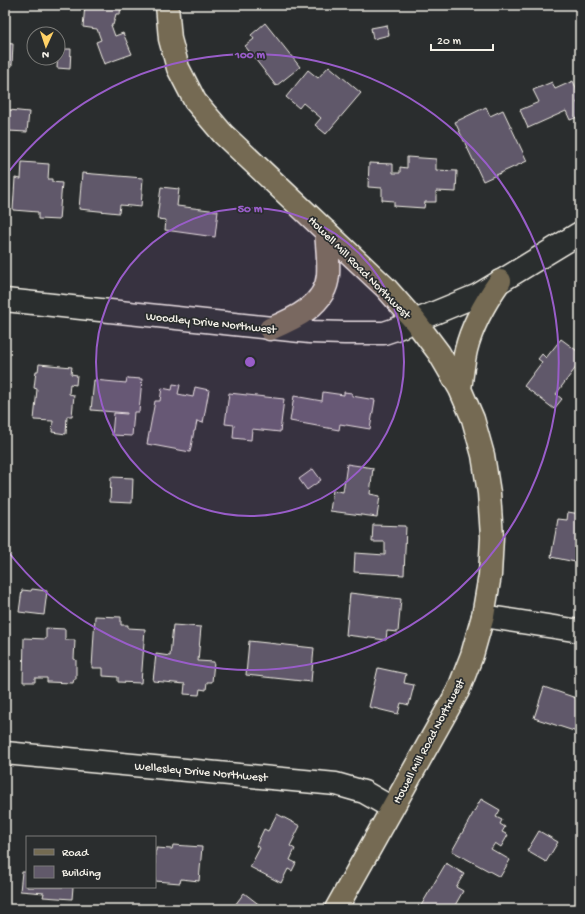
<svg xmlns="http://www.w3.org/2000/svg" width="585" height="914" font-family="'Gochi Hand',sans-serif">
  <rect width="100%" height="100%" fill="#2a2d2e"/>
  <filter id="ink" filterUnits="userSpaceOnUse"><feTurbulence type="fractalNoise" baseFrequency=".025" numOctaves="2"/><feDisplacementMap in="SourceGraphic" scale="8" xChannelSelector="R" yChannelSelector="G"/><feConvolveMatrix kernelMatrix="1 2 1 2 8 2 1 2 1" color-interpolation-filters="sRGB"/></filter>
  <g filter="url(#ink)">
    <path fill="#61596a" stroke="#f4f1e8" d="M 23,5 L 58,5 L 57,8 L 23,6 Z
      M 85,5 L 121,5 L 120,14 L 116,14 L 113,25 L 111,25 L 115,36 L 123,33 L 132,54 L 104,64 L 96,42 L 101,40 L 97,29 L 83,27 Z
      M 265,23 L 300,67 L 276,86 L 245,46 L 254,39 L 251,35 Z
      M 387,25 L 389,35 L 373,39 L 371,28 Z
      M 5,43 L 13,44 L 12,65 L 5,65 Z
      M 58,49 L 71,49 L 70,69 L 57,68 Z
      M 329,66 L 361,93 L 326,134 L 315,125 L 321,118 L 303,103 L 299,108 L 286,97 L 308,70 L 318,78 Z
      M 573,81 L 580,97 L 580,101 L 577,102 L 580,108 L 580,116 L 570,120 L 566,111 L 528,128 L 520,110 L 539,102 L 533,90 L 552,82 L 555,89 Z
      M 486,107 L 490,116 L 503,110 L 527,161 L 483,181 L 455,122 Z
      M 9,110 L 29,112 L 27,132 L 8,131 Z
      M 407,157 L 436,159 L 436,170 L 457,171 L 456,192 L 436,191 L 436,202 L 425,202 L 424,208 L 394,206 L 394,201 L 382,200 L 382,188 L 368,187 L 369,163 L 393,164 L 393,173 L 400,173 L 400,167 L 407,168 Z
      M 22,162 L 49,164 L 48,179 L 52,179 L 52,182 L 62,183 L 59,220 L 38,219 L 38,212 L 13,210 L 15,178 L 21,179 Z
      M 82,173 L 143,178 L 141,207 L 120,205 L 119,213 L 79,209 Z
      M 161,187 L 179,189 L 177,206 L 218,211 L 215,237 L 165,230 L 166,220 L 157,219 Z
      M 561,339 L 580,353 L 580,362 L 556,394 L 562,399 L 554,409 L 524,386 L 542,362 L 538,359 L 542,354 L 546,358 Z
      M 39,364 L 72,367 L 71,374 L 77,375 L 76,385 L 70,384 L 69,394 L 74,395 L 72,416 L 67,416 L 66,434 L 52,432 L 53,421 L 34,420 L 37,389 L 34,388 L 36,371 L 38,371 Z
      M 127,378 L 142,379 L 139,412 L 134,412 L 132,436 L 112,435 L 114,413 L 127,414 L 127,413 L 91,410 L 94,380 L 126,383 Z
      M 173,384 L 180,385 L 178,394 L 193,397 L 195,387 L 209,390 L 203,423 L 197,421 L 195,431 L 194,431 L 190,452 L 147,444 L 155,401 L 160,401 L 162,388 L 172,390 Z
      M 323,392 L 344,395 L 344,392 L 352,393 L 352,396 L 375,400 L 370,429 L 340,424 L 339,430 L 290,421 L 294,396 L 322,401 Z
      M 229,393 L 284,399 L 280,432 L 252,429 L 251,440 L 233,438 L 234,425 L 225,424 Z
      M 347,464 L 373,468 L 370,494 L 380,496 L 377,517 L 330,511 L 333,490 L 343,492 Z
      M 313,469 L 321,480 L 307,490 L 299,479 Z
      M 111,477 L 133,478 L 132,503 L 110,502 Z
      M 568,512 L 580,514 L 580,563 L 551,557 L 558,519 L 567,520 Z
      M 373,525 L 406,526 L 404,575 L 354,572 L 355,553 L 385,555 L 385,542 L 372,542 Z
      M 32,589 L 47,591 L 44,615 L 19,612 L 22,590 L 31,591 Z
      M 350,593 L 401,599 L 398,632 L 387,631 L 386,640 L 346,635 Z
      M 95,616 L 121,617 L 121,625 L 128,625 L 128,628 L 145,629 L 141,683 L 118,682 L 118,677 L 103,676 L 103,668 L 92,668 Z
      M 173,625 L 201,627 L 198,661 L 214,662 L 212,682 L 207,682 L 206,690 L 200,689 L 199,695 L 184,694 L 185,684 L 153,681 L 156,654 L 170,656 Z
      M 46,628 L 65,629 L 65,640 L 75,640 L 74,659 L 76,660 L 76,679 L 74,679 L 73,683 L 47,682 L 47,678 L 35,678 L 35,682 L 23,682 L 24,638 L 46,639 Z
      M 249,641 L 314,648 L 311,682 L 246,675 Z
      M 378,668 L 406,674 L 404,683 L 414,685 L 409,705 L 401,703 L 398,714 L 369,707 Z
      M 544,687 L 579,699 L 580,695 L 580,733 L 534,718 Z
      M 481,799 L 500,810 L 496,817 L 502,820 L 500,824 L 505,827 L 502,832 L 508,835 L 501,847 L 495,843 L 491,849 L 510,860 L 500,877 L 452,851 Z
      M 277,814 L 300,826 L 290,846 L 295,849 L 290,860 L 296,863 L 292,871 L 288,869 L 281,883 L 250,867 L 260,848 L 256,846 L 264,829 L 268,831 Z
      M 539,831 L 558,842 L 546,862 L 527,851 Z
      M 173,845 L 202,847 L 199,881 L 181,879 L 180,883 L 155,881 L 155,851 L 156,851 L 156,848 L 172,849 Z
      M 446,863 L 464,874 L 456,887 L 463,891 L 453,909 L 419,909 Z
      M 22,872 L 27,872 L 27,887 L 73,887 L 72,899 L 43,897 L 44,893 L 20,891 Z
      M 244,893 L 261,906 L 259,909 L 232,909 Z"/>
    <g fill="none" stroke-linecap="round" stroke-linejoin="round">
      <defs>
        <path id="minor" d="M 5,300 L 310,332 L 345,333 L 384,333 L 393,330 L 478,295 L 580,233
          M 483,616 L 580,631
          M 5,753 L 336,784 L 364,792 L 392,808"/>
        <path id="major" d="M 167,5 L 170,39 L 178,68 L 195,101 L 223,134 L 386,288 L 415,321 L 439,353 L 460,389 L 473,419 L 483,455 L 489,493 L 492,537 L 490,575 L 483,616 L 472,655 L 458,691 L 336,909
          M 270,329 C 294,319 326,305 328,275 C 329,260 327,246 326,231
          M 460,389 C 462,376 463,363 466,350 C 472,325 486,301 500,281"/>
      </defs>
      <use href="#minor" stroke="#f4f1e8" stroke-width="25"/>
      <use href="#major" stroke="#f4f1e8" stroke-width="25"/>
      <use href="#minor" stroke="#2a2d2e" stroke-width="22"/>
      <use href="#major" stroke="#746b52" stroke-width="22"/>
    </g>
  </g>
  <circle cx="250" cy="362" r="154" fill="#995dc9" fill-opacity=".12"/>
  <g fill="none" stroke="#995dc9" stroke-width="2">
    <circle cx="250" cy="362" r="154"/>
    <path d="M6 175A308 308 0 1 1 6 549"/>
  </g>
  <g text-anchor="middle" stroke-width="3.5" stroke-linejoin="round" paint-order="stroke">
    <g font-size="12" fill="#f4f1e8" stroke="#2a2d2e">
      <text transform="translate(360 267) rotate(45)" y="4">Howell Mill Road Northwest</text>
      <text transform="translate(211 322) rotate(6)" y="4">Woodley Drive Northwest</text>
      <text transform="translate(428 741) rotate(-62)" y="4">Howell Mill Road Northwest</text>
      <text transform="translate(201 771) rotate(5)" y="4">Wellesley Drive Northwest</text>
    </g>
  </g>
  <circle cx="250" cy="362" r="6" fill="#995dc9" stroke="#2a2d2e" stroke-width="2"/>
  <g font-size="12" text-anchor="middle" font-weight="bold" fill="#995dc9" stroke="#2a2d2e" stroke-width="3.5" stroke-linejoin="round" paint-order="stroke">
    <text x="250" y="58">100 m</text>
    <text x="250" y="212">50 m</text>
  </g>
  <rect width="585" height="914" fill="none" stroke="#2a2d2e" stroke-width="20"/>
  <rect x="10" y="10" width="565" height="894" fill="none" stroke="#f4f1e8" stroke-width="1.5" filter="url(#ink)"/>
  <rect x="26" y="836" width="130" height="52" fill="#2a2d2e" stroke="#7b7b78"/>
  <rect x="34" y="849" width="20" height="6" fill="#746b52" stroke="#7b7b78"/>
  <text x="62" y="856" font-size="12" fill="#f4f1e8">Road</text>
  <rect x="34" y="866" width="20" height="12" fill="#61596a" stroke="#7b7b78"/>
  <text x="62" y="876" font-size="12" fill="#f4f1e8">Building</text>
  <g transform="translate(46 46) rotate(183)"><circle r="19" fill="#2a2d2e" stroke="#7b7b78"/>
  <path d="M0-3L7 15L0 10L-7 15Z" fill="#ffd166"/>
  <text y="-6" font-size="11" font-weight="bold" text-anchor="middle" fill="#f4f1e8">N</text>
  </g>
  <path d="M431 44v6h62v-6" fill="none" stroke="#f4f1e8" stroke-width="2"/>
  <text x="437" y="44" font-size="12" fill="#f4f1e8" stroke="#2a2d2e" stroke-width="3" paint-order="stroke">20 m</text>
</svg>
